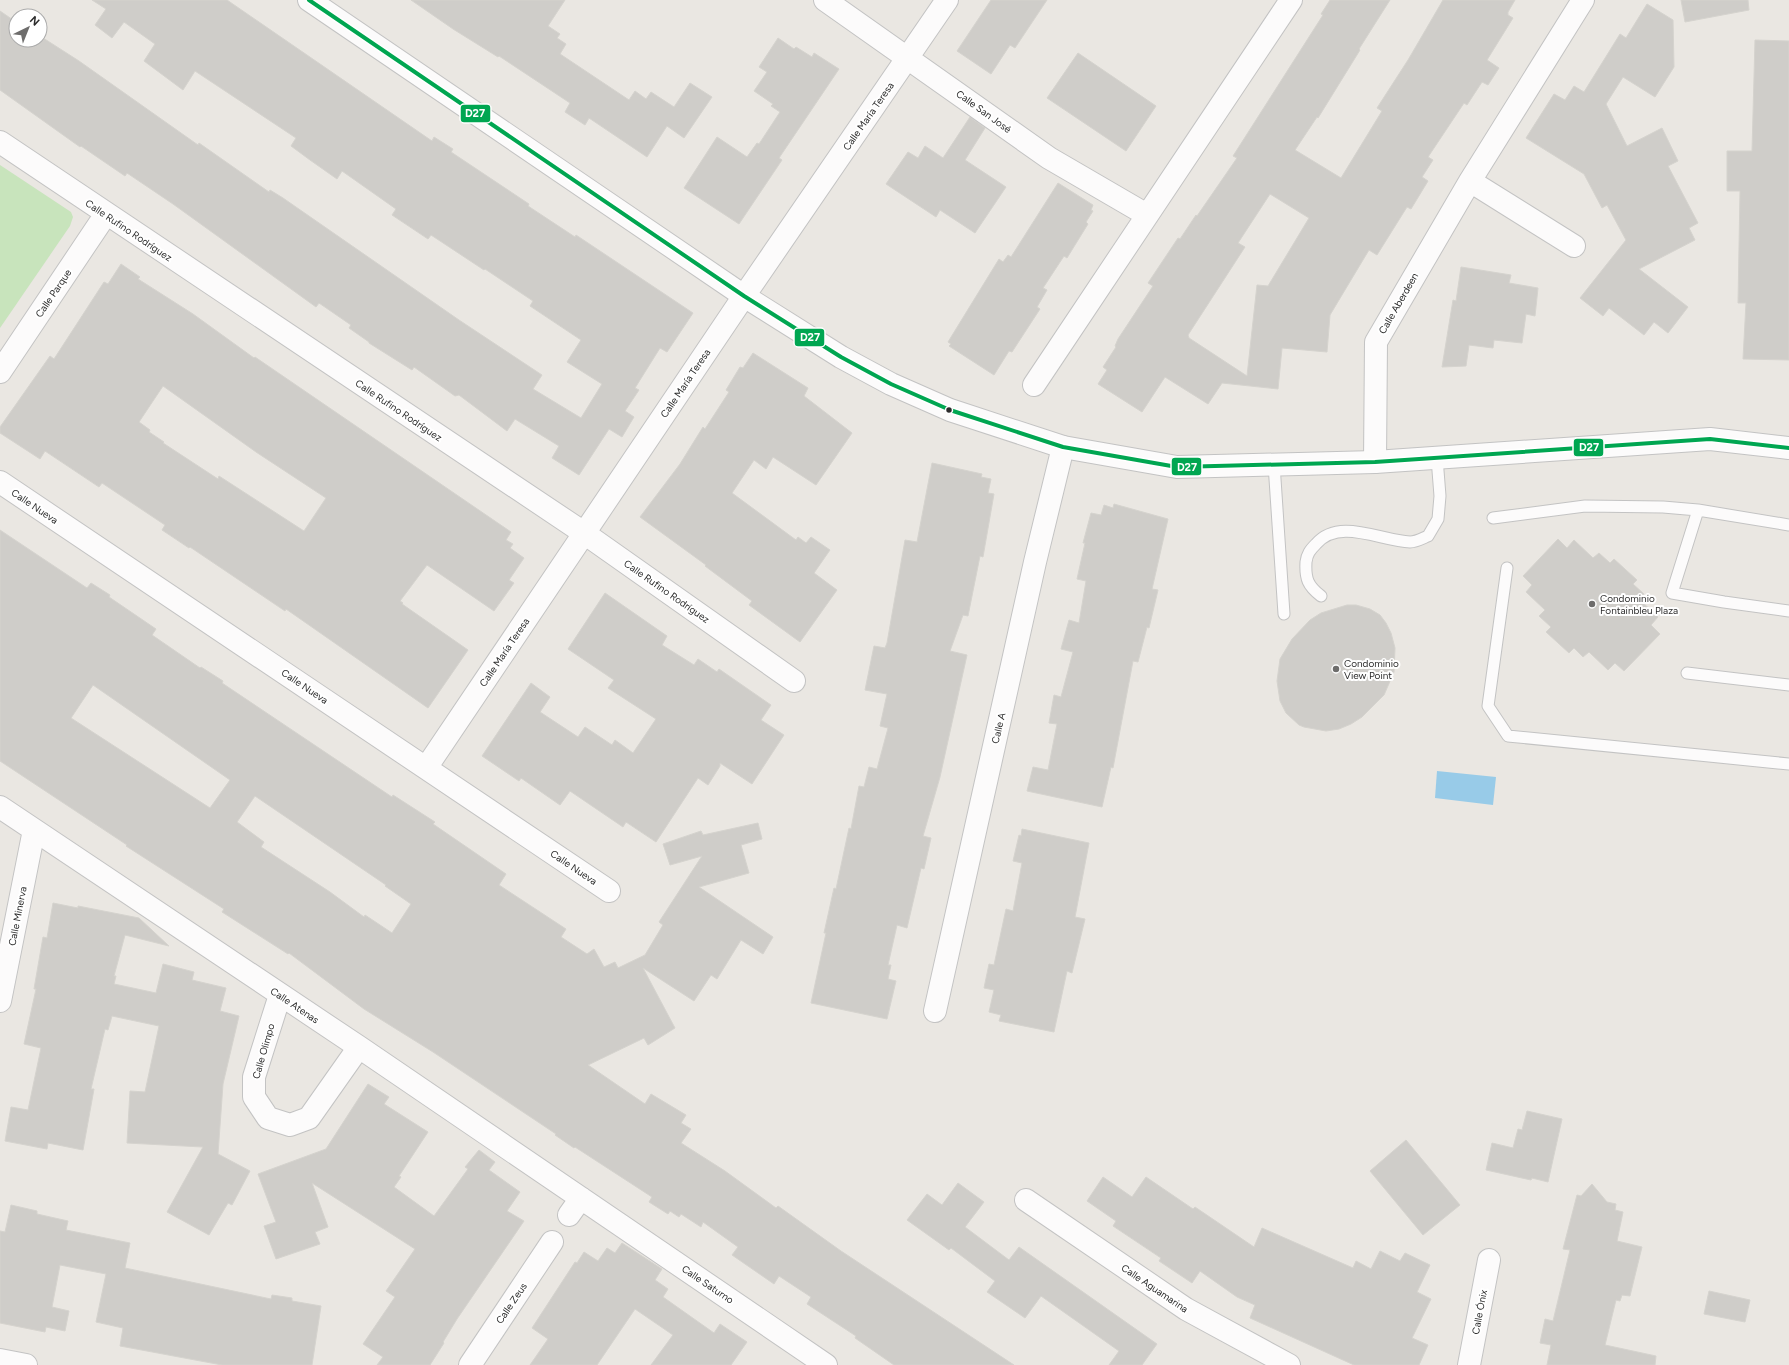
<svg xmlns="http://www.w3.org/2000/svg" width="1789" height="1365" font-family="Figtree,sans-serif">
  <rect width="100%" height="100%" fill="#eae7e2"/>
  <path fill="#c8e4bc" d="M 0,165 L 71,212 L 73,217 L 70,226 L 0,328 Z"/>
  <path fill="#98cbe8" d="M 1437,771 L 1496,777 L 1493,805 L 1435,798 Z"/>
  <path fill="#cfcdc9" stroke="#d5d3ce" fill-rule="evenodd" d="M 92,0 L 227,0 L 432,141 L 434,137 L 453,149 L 451,152 L 529,204 L 528,206 L 575,237 L 576,235 L 693,313 L 667,352 L 660,348 L 635,388 L 639,390 L 625,411 L 634,417 L 622,437 L 609,429 L 579,475 L 552,458 L 559,446 L 515,419 L 507,431 L 459,395 L 455,396 L 414,367 L 412,370 L 369,343 L 369,342 L 349,328 L 351,325 L 319,303 L 316,307 L 173,204 L 127,173 L 125,176 L 81,146 L 80,147 L 0,90 L 0,11 L 16,22 L 16,40 L 40,40 L 40,36 L 79,61 L 198,145 L 199,143 L 269,192 L 270,190 L 283,198 L 459,320 L 542,375 L 533,389 L 581,418 L 602,384 L 567,362 L 581,340 L 530,306 L 533,301 L 485,269 L 484,270 L 431,235 L 428,239 L 392,215 L 396,209 L 342,171 L 337,179 L 310,160 L 291,146 L 296,138 L 195,71 L 183,90 L 144,61 L 155,44 L 124,22 L 112,38 L 95,25 L 106,9 Z
    M 411,0 L 565,0 L 548,26 L 560,34 L 557,38 L 566,44 L 560,54 L 629,100 L 635,91 L 646,99 L 651,92 L 674,107 L 690,83 L 712,97 L 684,138 L 667,126 L 647,157 L 589,118 L 585,125 L 565,112 L 570,103 L 499,56 L 498,57 L 453,29 Z
    M 991,0 L 1047,0 L 1015,48 L 1010,45 L 991,74 L 957,51 Z
    M 1330,0 L 1390,0 L 1359,49 L 1360,50 L 1318,118 L 1317,117 L 1295,150 L 1341,178 L 1382,111 L 1377,108 L 1408,60 L 1443,0 L 1515,0 L 1508,12 L 1508,15 L 1513,18 L 1487,60 L 1499,68 L 1488,85 L 1482,82 L 1467,105 L 1464,103 L 1428,157 L 1433,160 L 1422,177 L 1428,181 L 1411,209 L 1407,207 L 1377,255 L 1369,250 L 1330,315 L 1327,352 L 1282,348 L 1278,389 L 1222,383 L 1208,404 L 1165,377 L 1142,412 L 1098,384 L 1107,370 L 1103,367 L 1116,347 L 1115,346 L 1118,339 L 1153,286 L 1148,283 L 1178,238 L 1180,239 L 1196,215 L 1197,216 L 1237,158 L 1233,156 L 1323,15 L 1321,14 ZM 1270,194 L 1309,218 L 1268,286 L 1257,285 L 1247,376 L 1189,338 L 1188,335 L 1245,247 L 1238,243 Z
    M 1681,0 L 1748,0 L 1749,10 L 1685,22 Z
    M 1647,4 L 1673,20 L 1674,67 L 1655,97 L 1623,77 L 1606,104 L 1627,146 L 1662,128 L 1678,161 L 1668,166 L 1698,223 L 1689,228 L 1695,240 L 1639,269 L 1688,307 L 1668,333 L 1654,322 L 1644,335 L 1609,308 L 1603,316 L 1580,298 L 1626,240 L 1607,205 L 1602,208 L 1584,174 L 1526,138 L 1554,94 L 1565,100 L 1574,86 L 1584,92 L 1620,34 L 1626,38 Z
    M 778,38 L 794,49 L 796,47 L 812,57 L 814,53 L 839,69 L 779,158 L 782,160 L 739,224 L 684,188 L 717,137 L 747,157 L 757,143 L 759,144 L 780,112 L 771,106 L 773,104 L 754,91 L 767,72 L 759,67 Z
    M 1755,40 L 1789,41 L 1789,360 L 1743,359 L 1746,303 L 1738,303 L 1740,191 L 1727,191 L 1727,151 L 1752,151 Z
    M 1078,53 L 1156,106 L 1126,151 L 1047,98 Z
    M 970,117 L 985,128 L 965,160 L 1006,187 L 975,233 L 940,210 L 936,217 L 886,184 L 908,152 L 918,158 L 925,146 L 943,158 Z
    M 1058,183 L 1093,205 L 1091,210 L 1093,211 L 1086,222 L 1088,224 L 1067,258 L 1064,256 L 1043,288 L 1047,290 L 1037,307 L 1040,309 L 1012,352 L 1009,351 L 994,375 L 949,346 L 951,344 L 948,342 L 999,259 L 1003,262 L 1008,255 L 1011,257 Z
    M 121,264 L 140,277 L 138,279 L 193,314 L 254,358 L 255,357 L 511,532 L 506,540 L 513,544 L 510,548 L 524,558 L 509,580 L 514,583 L 494,611 L 427,565 L 400,601 L 403,603 L 402,604 L 468,650 L 428,708 L 286,609 L 285,611 L 190,547 L 189,548 L 162,530 L 165,525 L 102,483 L 99,487 L 45,451 L 40,459 L 0,433 L 0,427 L 50,356 L 54,359 L 104,282 L 108,284 ZM 163,386 L 256,452 L 326,498 L 304,531 L 219,476 L 218,479 L 163,443 L 164,442 L 149,432 L 150,430 L 139,422 Z
    M 1461,267 L 1511,275 L 1509,283 L 1538,288 L 1535,316 L 1526,314 L 1522,343 L 1494,340 L 1493,348 L 1469,345 L 1466,366 L 1442,367 L 1453,300 L 1456,301 Z
    M 753,353 L 808,388 L 804,396 L 852,433 L 816,485 L 773,457 L 766,469 L 754,460 L 732,493 L 796,540 L 798,537 L 806,543 L 811,537 L 830,550 L 814,573 L 837,590 L 800,642 L 749,605 L 752,601 L 705,566 L 706,565 L 640,517 L 680,464 L 703,427 L 705,429 L 729,392 L 726,390 L 740,367 L 743,368 Z
    M 932,463 L 982,474 L 981,477 L 991,479 L 988,493 L 994,494 L 983,557 L 980,556 L 968,616 L 963,615 L 950,651 L 967,655 L 940,777 L 923,836 L 931,838 L 924,869 L 921,868 L 907,928 L 897,925 L 888,965 L 891,965 L 888,979 L 896,981 L 887,1019 L 811,1003 L 826,933 L 824,933 L 834,888 L 836,889 L 849,828 L 851,829 L 859,786 L 864,787 L 869,767 L 877,769 L 888,728 L 880,726 L 887,694 L 865,690 L 874,646 L 885,648 L 887,643 L 905,540 L 917,542 Z
    M 1114,504 L 1168,519 L 1152,589 L 1158,590 L 1149,628 L 1147,627 L 1138,662 L 1133,661 L 1113,768 L 1111,767 L 1102,807 L 1027,791 L 1033,767 L 1048,770 L 1057,724 L 1049,723 L 1054,695 L 1061,697 L 1073,652 L 1061,649 L 1069,620 L 1079,623 L 1086,581 L 1077,579 L 1085,543 L 1083,543 L 1091,513 L 1101,515 L 1104,505 L 1113,508 Z
    M 0,530 L 87,588 L 91,583 L 110,595 L 109,597 L 156,629 L 152,635 L 200,668 L 201,667 L 223,681 L 222,683 L 392,797 L 393,795 L 435,822 L 433,824 L 506,874 L 499,885 L 566,929 L 561,937 L 587,954 L 594,949 L 604,967 L 615,962 L 618,968 L 645,955 L 663,925 L 659,922 L 702,856 L 670,865 L 663,844 L 701,831 L 703,835 L 758,823 L 762,839 L 741,845 L 749,873 L 699,887 L 773,937 L 763,954 L 741,940 L 717,979 L 711,975 L 694,1001 L 643,968 L 675,1028 L 648,1045 L 644,1038 L 588,1065 L 645,1104 L 651,1094 L 686,1115 L 681,1123 L 691,1129 L 681,1143 L 725,1171 L 776,1208 L 778,1206 L 841,1251 L 1014,1365 L 894,1365 L 855,1338 L 856,1336 L 807,1304 L 811,1297 L 779,1276 L 774,1284 L 732,1255 L 738,1247 L 703,1222 L 701,1227 L 681,1214 L 679,1217 L 670,1211 L 668,1214 L 649,1202 L 652,1197 L 575,1147 L 574,1148 L 555,1135 L 556,1134 L 433,1052 L 364,1009 L 289,953 L 288,954 L 222,912 L 224,909 L 126,846 L 127,845 L 0,761 ZM 93,685 L 230,780 L 210,808 L 71,718 ZM 255,796 L 386,885 L 385,886 L 411,904 L 392,933 L 365,915 L 364,917 L 330,892 L 261,847 L 264,842 L 237,822 Z
    M 1558,539 L 1567,548 L 1574,540 L 1593,558 L 1599,553 L 1610,563 L 1614,559 L 1637,580 L 1633,584 L 1644,594 L 1639,599 L 1658,617 L 1651,625 L 1660,634 L 1624,671 L 1615,663 L 1608,670 L 1589,652 L 1583,657 L 1574,648 L 1569,653 L 1546,632 L 1551,627 L 1539,616 L 1545,610 L 1526,592 L 1532,585 L 1523,576 Z
    M 605,593 L 667,636 L 662,645 L 694,665 L 698,659 L 717,672 L 719,669 L 771,705 L 761,720 L 784,735 L 752,784 L 720,763 L 720,766 L 708,785 L 698,778 L 656,842 L 626,822 L 623,827 L 570,791 L 560,805 L 521,778 L 519,781 L 482,756 L 531,683 L 550,697 L 540,712 L 578,737 L 585,727 L 612,745 L 615,740 L 633,753 L 656,719 L 608,688 L 614,680 L 568,649 Z
    M 1347,605 L 1356,605 L 1370,609 L 1380,615 L 1386,623 L 1391,633 L 1395,648 L 1394,672 L 1384,695 L 1362,717 L 1351,724 L 1339,729 L 1326,731 L 1304,727 L 1299,725 L 1286,713 L 1280,701 L 1277,681 L 1280,659 L 1292,639 L 1310,620 L 1321,613 Z
    M 1022,829 L 1089,843 L 1075,917 L 1085,919 L 1072,973 L 1067,971 L 1054,1032 L 999,1021 L 1001,1015 L 989,1012 L 994,990 L 984,988 L 989,964 L 994,965 L 1006,909 L 1013,911 L 1022,863 L 1013,861 L 1019,835 L 1021,836 Z
    M 53,903 L 78,908 L 78,906 L 139,918 L 169,946 L 125,935 L 114,976 L 116,976 L 114,984 L 156,993 L 163,964 L 194,972 L 192,980 L 226,988 L 220,1011 L 239,1016 L 223,1084 L 218,1154 L 250,1171 L 232,1205 L 228,1203 L 209,1235 L 167,1212 L 203,1147 L 127,1143 L 130,1091 L 145,1092 L 159,1026 L 112,1016 L 108,1030 L 105,1029 L 91,1089 L 94,1089 L 83,1150 L 48,1143 L 47,1149 L 5,1141 L 11,1107 L 28,1110 L 41,1048 L 24,1044 L 36,989 L 34,989 L 43,937 L 47,938 Z
    M 368,1084 L 389,1097 L 384,1104 L 428,1132 L 399,1176 L 401,1177 L 394,1187 L 434,1216 L 468,1169 L 465,1167 L 479,1150 L 495,1162 L 489,1170 L 520,1192 L 507,1211 L 524,1221 L 457,1319 L 443,1342 L 444,1343 L 430,1365 L 377,1365 L 383,1357 L 363,1344 L 395,1297 L 386,1291 L 415,1249 L 312,1183 L 328,1227 L 315,1232 L 320,1244 L 276,1259 L 264,1226 L 276,1222 L 258,1174 L 326,1149 Z
    M 1527,1111 L 1562,1119 L 1548,1182 L 1532,1178 L 1531,1180 L 1486,1170 L 1492,1143 L 1513,1148 L 1518,1129 L 1522,1130 Z
    M 1406,1140 L 1460,1205 L 1423,1235 L 1370,1171 Z
    M 1103,1177 L 1132,1197 L 1146,1177 L 1193,1209 L 1195,1207 L 1254,1247 L 1262,1228 L 1353,1268 L 1356,1261 L 1371,1269 L 1380,1251 L 1400,1261 L 1405,1253 L 1430,1265 L 1417,1292 L 1431,1299 L 1412,1338 L 1428,1345 L 1419,1365 L 1354,1365 L 1250,1318 L 1255,1305 L 1237,1297 L 1200,1271 L 1192,1283 L 1159,1261 L 1161,1258 L 1113,1226 L 1116,1221 L 1087,1201 Z
    M 958,1183 L 984,1202 L 965,1227 L 1009,1260 L 1019,1247 L 1157,1344 L 1142,1365 L 1109,1365 L 1119,1351 L 1041,1296 L 1025,1318 L 987,1292 L 995,1281 L 951,1248 L 949,1250 L 907,1220 L 927,1194 L 942,1205 Z
    M 1592,1184 L 1607,1202 L 1616,1204 L 1615,1210 L 1623,1212 L 1617,1241 L 1642,1247 L 1630,1296 L 1622,1295 L 1620,1301 L 1616,1300 L 1605,1345 L 1656,1356 L 1655,1365 L 1547,1365 L 1551,1345 L 1540,1343 L 1545,1319 L 1553,1321 L 1570,1250 L 1563,1249 L 1577,1195 L 1581,1196 Z
    M 11,1205 L 37,1211 L 37,1214 L 68,1221 L 66,1230 L 130,1243 L 125,1268 L 271,1299 L 272,1295 L 292,1298 L 292,1301 L 321,1306 L 312,1365 L 222,1365 L 120,1346 L 123,1328 L 96,1322 L 106,1274 L 60,1265 L 52,1307 L 69,1311 L 65,1331 L 46,1327 L 45,1332 L 0,1323 L 0,1231 L 5,1232 Z
    M 622,1243 L 662,1269 L 655,1280 L 668,1289 L 663,1297 L 714,1333 L 720,1324 L 747,1342 L 731,1365 L 651,1365 L 673,1335 L 635,1309 L 597,1365 L 530,1365 L 548,1339 L 532,1328 L 575,1262 L 577,1263 L 584,1252 L 598,1261 L 607,1248 L 615,1253 Z
    M 1709,1291 L 1750,1300 L 1745,1322 L 1704,1314 Z"/>
  <g fill="none" stroke-linecap="round" stroke-linejoin="round">
    <defs>
      <path id="lane" d="M 1274,464 L 1284,614
        M 1698,510 L 1672,593 L 1724,602 L 1789,611
        M 1493,518 L 1585,506 L 1663,507 L 1698,510 L 1789,525
        M 1507,568 L 1488,706 L 1508,736 L 1789,764
        M 1321,596 C 1308,586 1305,579 1306,562 C 1307,554 1310,550 1316,544 C 1339,517 1381,541 1410,542 C 1416,542 1423,538 1428,536 L 1438,519 L 1440,496 L 1437,458
        M 1687,673 L 1789,685"/>
      <path id="street" d="M 825,0 L 1049,158 L 1147,215
        M 0,142 L 584,533 L 794,681
        M 1470,181 L 1574,246
        M 0,372 L 106,214
        M 1034,385 L 1291,0
        M 1375,462 L 1376,342 L 1470,181 L 1583,0
        M 0,482 L 609,891
        M 426,768 L 744,296 L 947,0
        M 0,807 L 359,1047 L 826,1365
        M 280,995 L 254,1077 L 254,1097 L 268,1118 L 290,1125 L 309,1118 L 359,1047
        M 0,1001 L 34,830
        M 935,1011 L 1035,562 L 1063,447
        M 1026,1200 L 1186,1309 L 1289,1365
        M 569,1215 L 581,1198
        M 0,1360 L 26,1365
        M 470,1365 L 552,1242
        M 1469,1365 L 1489,1260"/>
      <path id="secondary" d="M 309,0 L 744,296 L 841,357 L 891,384 L 950,410 L 1063,447 L 1177,467 L 1375,462 L 1710,439 L 1789,448"/>
    </defs>
    <use href="#lane" stroke="#c3c3c3" stroke-width="13"/>
    <use href="#street" stroke="#c3c3c3" stroke-width="24"/>
    <use href="#secondary" stroke="#c3c3c3" stroke-width="24"/>
    <use href="#lane" stroke="#fcfbfb" stroke-width="11"/>
    <use href="#street" stroke="#fcfbfb" stroke-width="22"/>
    <use href="#secondary" stroke="#fcfbfb" stroke-width="22"/>
    <defs>
      <path id="bus-1" d="M 309,0 L 744,296 L 841,357 L 891,384 L 950,410 L 1063,447 L 1177,467 L 1375,462 L 1710,439 L 1789,448"/>
    </defs>
    <use href="#bus-1" stroke="#fff" stroke-width="7"/>
    <use href="#bus-1" stroke="#00a651" stroke-width="4"/>
  </g>
  <circle fill="#2c2c2c" stroke="#fff" stroke-width="1.5" cx="949" cy="410" r="3.5"/>
  <g fill="#6e6d6c" stroke="#fff" stroke-width="1.5">
    <circle cx="1592" cy="604" r="4"/>
    <circle cx="1336" cy="669" r="4"/>
  </g>
  <g text-anchor="middle" stroke-width="4" stroke-linejoin="round" paint-order="stroke">
    <g font-size="10" fill="#2c2c2c" stroke="#fff">
      <text transform="translate(984 111) rotate(36)" y="4">Calle San José</text>
      <text transform="translate(868 116) rotate(-55)" y="4">Calle María Teresa</text>
      <text transform="translate(129 230) rotate(34)" y="4">Calle Rufino Rodríguez</text>
      <text transform="translate(53 293) rotate(-56)" y="4">Calle Parque</text>
      <text transform="translate(1398 303) rotate(-60)" y="4">Calle Aberdeen</text>
      <text transform="translate(685 383) rotate(-56)" y="4">Calle María Teresa</text>
      <text transform="translate(399 410) rotate(34)" y="4">Calle Rufino Rodríguez</text>
      <text transform="translate(35 506) rotate(34)" y="4">Calle Nueva</text>
      <text transform="translate(667 591) rotate(35)" y="4">Calle Rufino Rodríguez</text>
      <text transform="translate(504 652) rotate(-56)" y="4">Calle María Teresa</text>
      <text transform="translate(305 686) rotate(34)" y="4">Calle Nueva</text>
      <text transform="translate(998 728) rotate(-77)" y="4">Calle A</text>
      <text transform="translate(574 867) rotate(34)" y="4">Calle Nueva</text>
      <text transform="translate(17 916) rotate(-79)" y="4">Calle Minerva</text>
      <text transform="translate(295 1005) rotate(34)" y="4">Calle Atenas</text>
      <text transform="translate(263 1051) rotate(-74)" y="4">Calle Olimpo</text>
      <text transform="translate(708 1284) rotate(34)" y="4">Calle Saturno</text>
      <text transform="translate(1155 1288) rotate(34)" y="4">Calle Aguamarina</text>
      <text transform="translate(511 1303) rotate(-56)" y="4">Calle Zeus</text>
      <text transform="translate(1479 1312) rotate(-79)" y="4">Calle Ónix</text>
    </g>
    <g font-size="10" fill="#2c2c2c" stroke="#fff" text-anchor="start">
      <text x="1600" y="602">Condominio<tspan x="1600" dy="12">Fontainbleu Plaza</tspan></text>
      <text x="1344" y="667">Condominio<tspan x="1344" dy="12">View Point</tspan></text>
    </g>
  </g>
  <g stroke="#fff" stroke-width="1.5">
    <rect x="460" y="104" width="31" height="19" rx="4" fill="#00a651"/>
    <rect x="794" y="328" width="31" height="19" rx="4" fill="#00a651"/>
    <rect x="1573" y="438" width="31" height="19" rx="4" fill="#00a651"/>
    <rect x="1171" y="457" width="31" height="19" rx="4" fill="#00a651"/>
  </g>
  <g font-size="11" text-anchor="middle" font-weight="bold" fill="#fff">
    <text x="475" y="117">D27</text>
    <text x="810" y="341">D27</text>
    <text x="1589" y="451">D27</text>
    <text x="1187" y="471">D27</text>
  </g>
  <g transform="translate(28 28) rotate(43)"><circle r="19" fill="#ffffff" stroke="#ababab"/>
  <path d="M0-3L7 15L0 10L-7 15Z" fill="#6e6d6c"/>
  <text y="-6" font-size="11" font-weight="bold" text-anchor="middle" fill="#2c2c2c">N</text>
  </g>
</svg>
